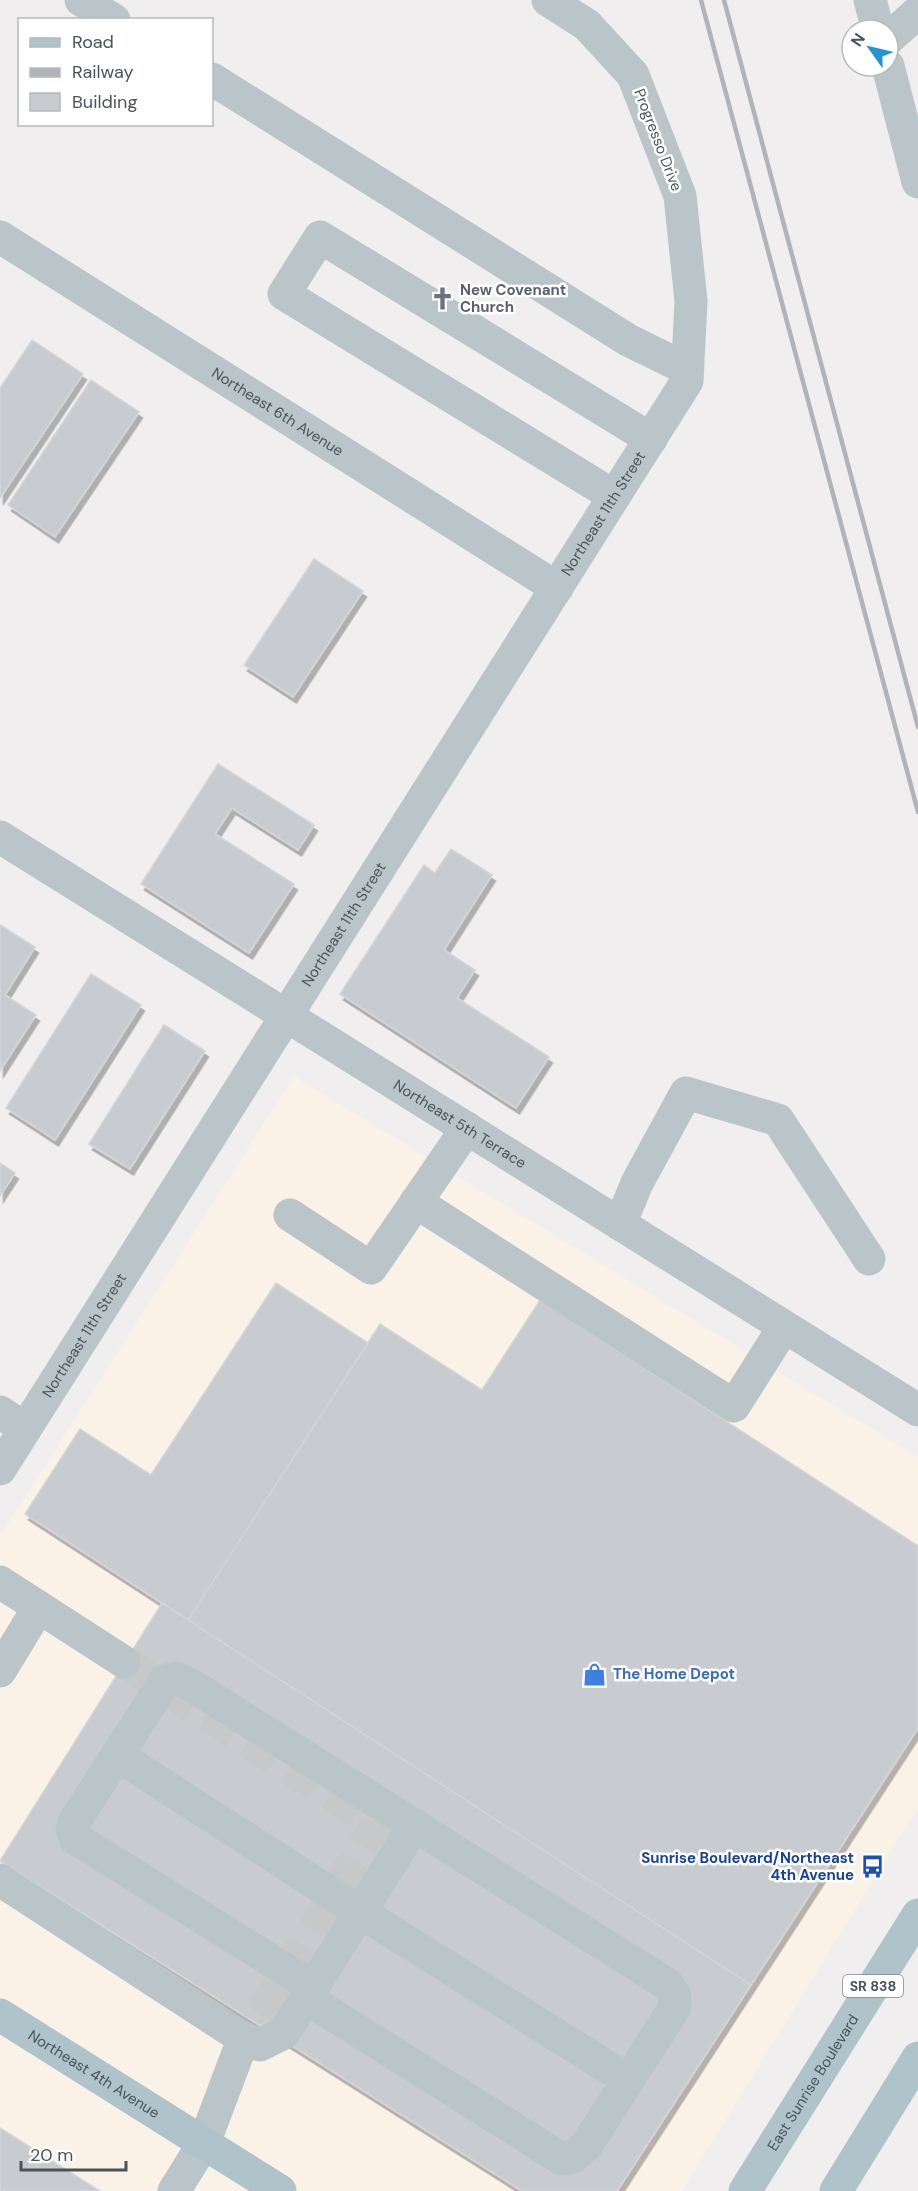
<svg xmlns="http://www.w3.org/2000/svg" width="918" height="2191" font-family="'DM Sans',sans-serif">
  <defs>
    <filter id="shadow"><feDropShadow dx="3.5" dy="6" stdDeviation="0" flood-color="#0004"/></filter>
  </defs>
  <rect width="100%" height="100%" fill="#f0eeee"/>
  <path fill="#faf1e7" d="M 294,1076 L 918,1457 L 918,1808 L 682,2191 L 0,2191 L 0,1536 Z"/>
  <path fill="#c8ccd0" stroke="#d2d5d9" stroke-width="1.5" filter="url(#shadow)" d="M 32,340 L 83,374 L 0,498 L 0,388 Z
    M 91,380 L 139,412 L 55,537 L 8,505 Z
    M 314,559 L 363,591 L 293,697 L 244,665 Z
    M 218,764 L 314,825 L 298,850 L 232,808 L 215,834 L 294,884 L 249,953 L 141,884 Z
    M 451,849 L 492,875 L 444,950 L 475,970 L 457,998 L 549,1057 L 516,1108 L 340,994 L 424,865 L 435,873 Z
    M 0,925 L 35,947 L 5,995 L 36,1015 L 0,1071 Z
    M 91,974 L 141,1005 L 55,1140 L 6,1108 Z
    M 164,1025 L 205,1051 L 130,1169 L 89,1144 Z
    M 0,1163 L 15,1173 L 0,1196 Z
    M 276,1283 L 368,1343 L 188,1620 L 25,1514 L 80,1429 L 151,1475 Z
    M 540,1300 L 918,1546 L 918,1728 L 751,1985 L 188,1620 L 380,1324 L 482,1390 Z
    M 162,1603 L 751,1985 L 617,2191 L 522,2191 L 0,1861 Z
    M 0,2128 L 100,2191 L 0,2191 Z"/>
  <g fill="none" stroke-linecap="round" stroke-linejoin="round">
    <path stroke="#c6c8c9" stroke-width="33" stroke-dasharray="33 16" stroke-linecap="butt" d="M 124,1662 L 377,1824 L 238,2053"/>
    <g stroke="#bac5ca" stroke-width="33">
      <path d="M 81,0 L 114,20"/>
      <path d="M 870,0 L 878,30"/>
      <path d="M 888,39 L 918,12"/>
      <path d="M 888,66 L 918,182"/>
      <path d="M 212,79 L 628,340 L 687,369"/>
      <path id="s1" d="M 0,237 L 557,588"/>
      <path d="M 614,496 L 284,294 L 320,237 L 651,439"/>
      <path id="s2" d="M 0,837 L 918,1410"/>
      <path d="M 416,1202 L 734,1406 L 784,1327"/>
      <path d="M 290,1215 L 371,1268 L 467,1128"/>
      <path d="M 620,1224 L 637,1183 L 686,1093 L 778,1120 L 869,1259"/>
      <path d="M 0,1412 L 25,1429"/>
      <path id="s3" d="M 0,1469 L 687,381 L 691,301 L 680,196 L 633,75 L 587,25 L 548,0"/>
      <path d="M 0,1582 L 124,1662"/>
      <path d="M 0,1671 L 39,1607"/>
      <path d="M 117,1755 L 360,1912 L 628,2080"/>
      <path d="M 0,1880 L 241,2037 L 260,2045 L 284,2033 L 415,1825"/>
      <path d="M 306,1998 L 562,2159 L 573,2157 L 586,2146 L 675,2007 L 675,1996 L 667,1984 L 191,1685 L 176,1678 L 165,1681 L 76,1819 L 72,1829 L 75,1838 L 313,1987"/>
      <path d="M 174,2191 L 204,2143 L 238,2053"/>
    </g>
    <g stroke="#afc3cb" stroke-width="33">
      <path id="s4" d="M 0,2015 L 280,2191"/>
      <path id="s5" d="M 745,2191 L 918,1915"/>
      <path d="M 836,2191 L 918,2058"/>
    </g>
    <path stroke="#b0b4b8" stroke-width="4.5" d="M 701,0 L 918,812
      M 724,0 L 918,727"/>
  </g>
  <defs>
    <symbol id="church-bare" viewBox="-9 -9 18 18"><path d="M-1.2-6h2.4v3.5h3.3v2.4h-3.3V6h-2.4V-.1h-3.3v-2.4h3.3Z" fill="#6b7280" stroke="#fff" stroke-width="2.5" paint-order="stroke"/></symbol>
    <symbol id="shop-bare" viewBox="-9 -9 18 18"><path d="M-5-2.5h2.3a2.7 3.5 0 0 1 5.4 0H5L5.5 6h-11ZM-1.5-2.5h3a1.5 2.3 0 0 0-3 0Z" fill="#3f7fe0" stroke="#fff" stroke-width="2.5" paint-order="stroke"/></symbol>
    <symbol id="bus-bare" viewBox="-9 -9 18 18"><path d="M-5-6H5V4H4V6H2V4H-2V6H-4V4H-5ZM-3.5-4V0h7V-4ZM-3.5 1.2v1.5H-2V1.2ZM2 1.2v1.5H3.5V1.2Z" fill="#1a4fb4" stroke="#fff" stroke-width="2.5" paint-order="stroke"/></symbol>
  </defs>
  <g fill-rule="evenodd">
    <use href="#church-bare" x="426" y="282" width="33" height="33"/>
    <use href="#shop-bare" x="578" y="1658" width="33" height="33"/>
    <use href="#bus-bare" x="856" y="1850" width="33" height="33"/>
  </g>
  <g text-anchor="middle" stroke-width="5" stroke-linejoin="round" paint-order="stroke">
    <rect fill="#fff" stroke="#7e888c" stroke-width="1.5" x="843" y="1975" width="60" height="22" rx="4.5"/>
    <g font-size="14" font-weight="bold" fill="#47555a">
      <text x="873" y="1991">SR 838</text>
    </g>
    <g font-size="15" fill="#47555a" stroke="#fff">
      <text transform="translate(658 140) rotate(69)" y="5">Progresso Drive</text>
      <text dy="5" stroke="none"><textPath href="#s1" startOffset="328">Northeast 6th Avenue</textPath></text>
      <text dy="5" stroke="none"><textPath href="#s3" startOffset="1130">Northeast 11th Street</textPath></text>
      <text dy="5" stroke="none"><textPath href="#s3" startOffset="644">Northeast 11th Street</textPath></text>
      <text dy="5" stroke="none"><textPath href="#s2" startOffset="542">Northeast 5th Terrace</textPath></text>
      <text dy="5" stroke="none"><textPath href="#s3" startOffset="158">Northeast 11th Street</textPath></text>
      <text dy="5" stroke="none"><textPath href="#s4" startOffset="111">Northeast 4th Avenue</textPath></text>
      <text dy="5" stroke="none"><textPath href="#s5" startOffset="128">East Sunrise Boulevard</textPath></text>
    </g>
    <g font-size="15" font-weight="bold" fill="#5b616d" stroke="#fff" text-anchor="start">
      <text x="460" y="295">New Covenant<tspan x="460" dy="17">Church</tspan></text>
    </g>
    <g font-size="15" font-weight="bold" fill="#366cbe" stroke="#fff" text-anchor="start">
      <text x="613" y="1679">The Home Depot</text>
    </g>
    <g font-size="15" font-weight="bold" fill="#164399" stroke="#fff" text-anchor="end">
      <text x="854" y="1863">Sunrise Boulevard/Northeast<tspan x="854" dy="17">4th Avenue</tspan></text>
    </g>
  </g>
  <rect x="18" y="18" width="195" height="108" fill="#ffffff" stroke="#b5bbbd" stroke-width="1.5"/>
  <rect x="30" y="38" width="30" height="9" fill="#afc3cb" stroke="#b5bbbd" stroke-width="1.5"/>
  <text x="72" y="48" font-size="18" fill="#47555a">Road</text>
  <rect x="30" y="68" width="30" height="9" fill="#b0b4b8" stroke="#b5bbbd" stroke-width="1.5"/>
  <text x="72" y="78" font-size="18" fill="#47555a">Railway</text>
  <rect x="30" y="93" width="30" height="18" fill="#c8ccd0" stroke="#b5bbbd" stroke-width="1.5"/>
  <text x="72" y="108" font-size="18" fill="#47555a">Building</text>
  <g transform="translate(870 48) rotate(304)"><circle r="28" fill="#ffffff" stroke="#b5bbbd" stroke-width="1.5"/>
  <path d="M0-4.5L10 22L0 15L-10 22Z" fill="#2493d3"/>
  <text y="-9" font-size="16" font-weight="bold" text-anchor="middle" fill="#47555a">N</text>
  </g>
  <path d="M21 2161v9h105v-9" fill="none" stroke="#47555a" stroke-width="3"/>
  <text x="30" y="2161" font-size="18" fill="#47555a" stroke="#ffffff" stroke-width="4.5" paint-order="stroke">20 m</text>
</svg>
